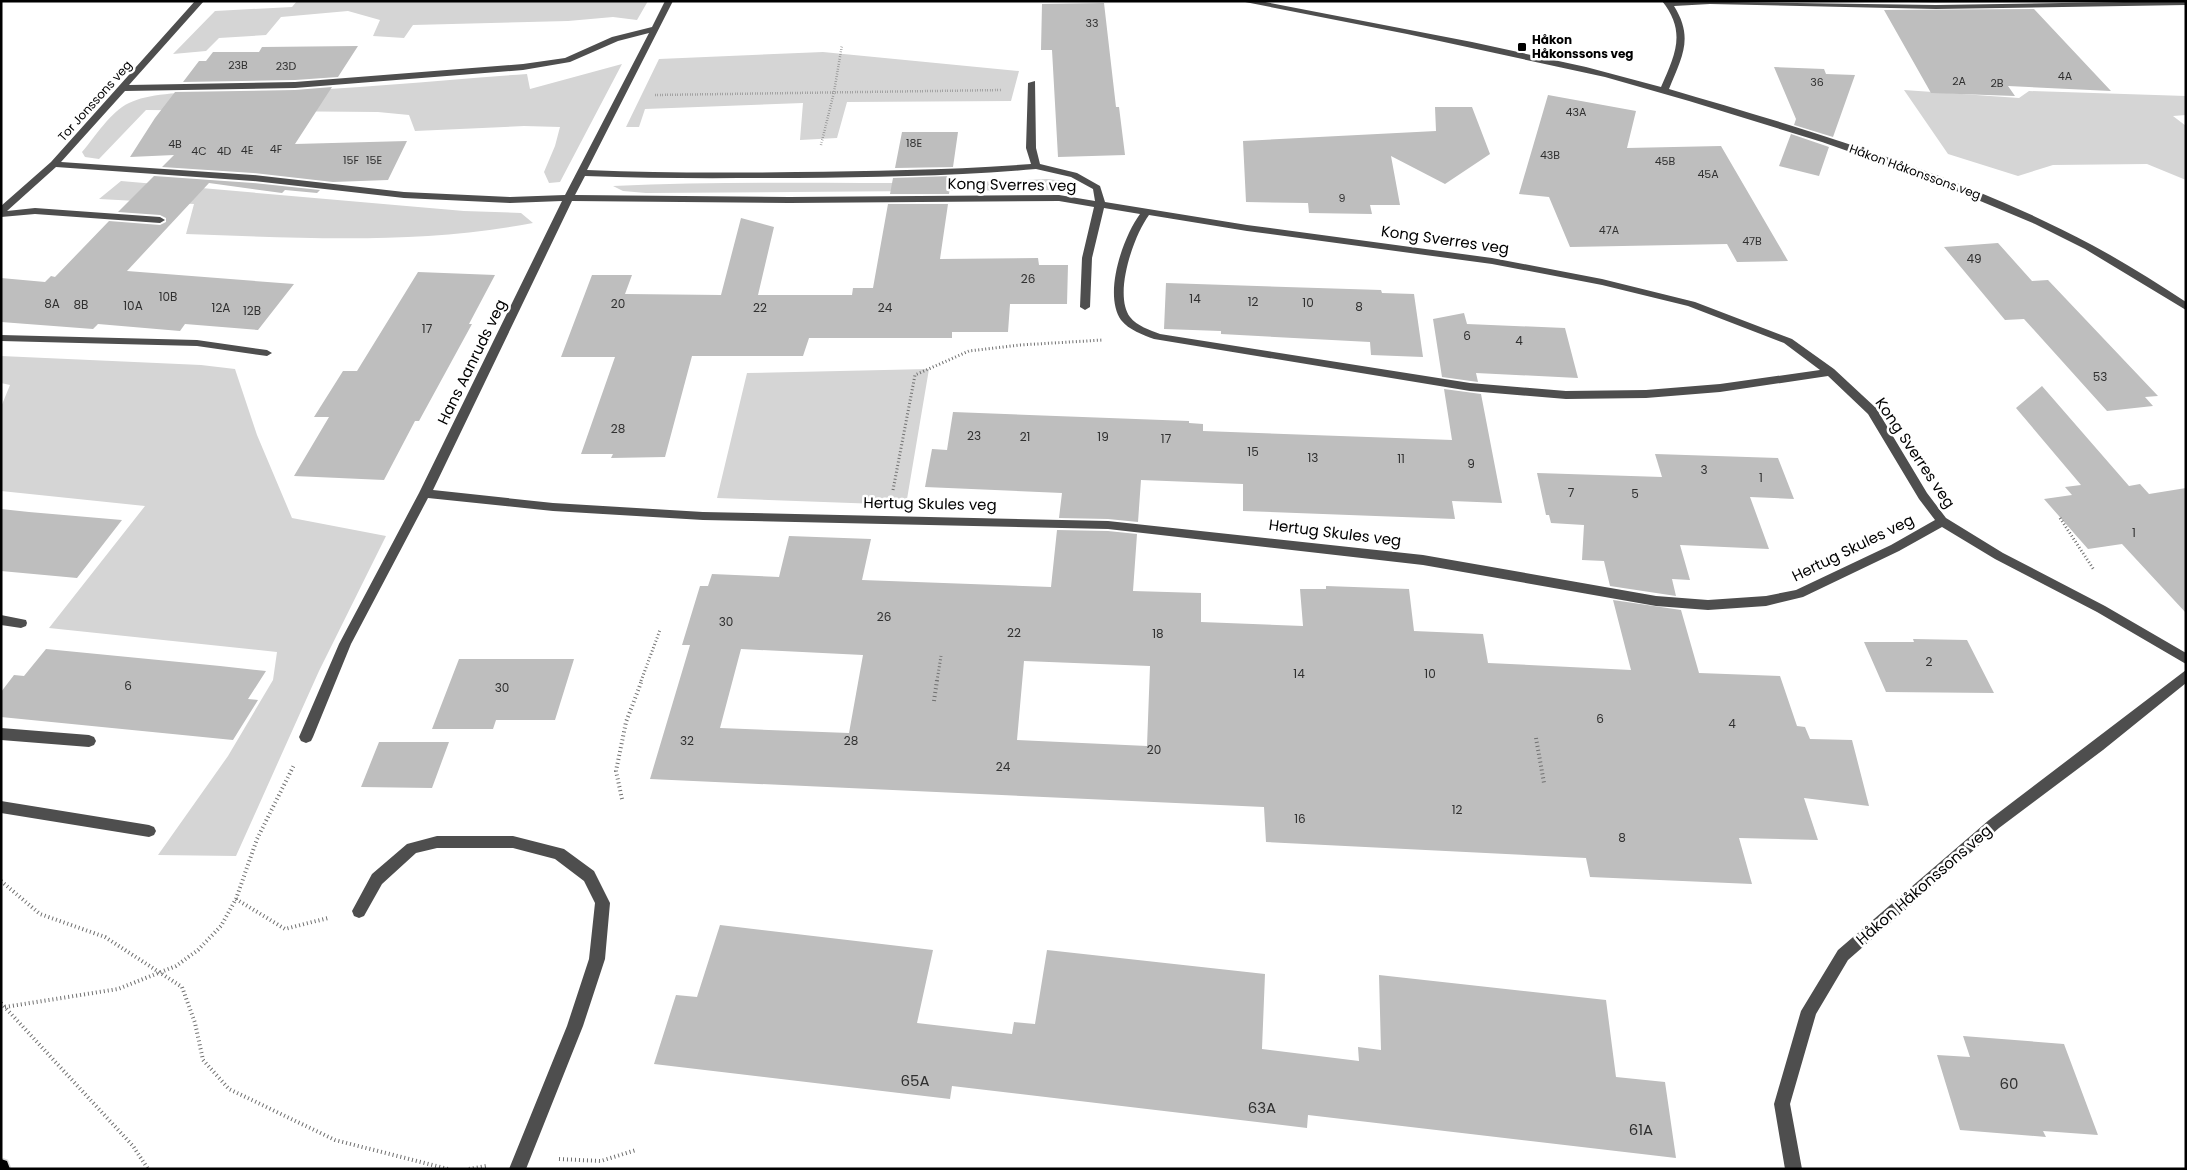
<svg xmlns="http://www.w3.org/2000/svg" width="2187" height="1170" font-family="Poppins,sans-serif">
  <rect width="100%" height="100%" fill="#fff"/>
  <path fill="#d5d5d5" d="M 297,1 L 648,1 L 637,20 L 613,17 L 568,21 L 413,25 L 404,38 L 373,36 L 380,20 L 348,11 L 281,17 L 266,35 L 219,38 L 206,51 L 173,54 L 215,11 L 292,7 Z
    M 823,52 L 1019,71 L 1011,101 L 847,102 L 837,138 L 800,140 L 803,103 L 645,109 L 639,127 L 626,127 L 659,59 Z
    M 622,64 L 560,182 L 549,183 L 544,172 L 555,146 L 560,127 L 524,126 L 415,131 L 409,115 L 378,112 L 146,110 L 99,159 L 85,157 L 82,152 C 96,136 110,112 129,103 C 160,87 233,94 269,92 C 355,89 441,80 527,74 L 530,89 Z
    M 1904,90 L 2019,98 L 2029,91 L 2186,96 L 2186,115 L 2173,116 L 2186,126 L 2186,180 L 2147,164 L 2053,165 L 2018,176 L 1948,154 Z
    M 1047,179 L 1066,181 L 1069,186 L 1066,190 L 646,193 L 623,191 L 613,186 C 758,179 902,187 1047,179 Z
    M 121,181 L 464,211 L 521,213 L 533,223 C 418,245 303,238 186,234 L 194,204 L 99,199 Z
    M 1,356 L 201,365 L 235,369 L 257,435 L 292,518 L 386,536 L 319,671 L 236,856 L 158,855 L 228,756 L 273,680 L 277,652 L 49,628 L 145,506 L 1,491 L 1,407 L 10,385 L 1,383 Z
    M 929,369 L 906,505 L 717,498 L 747,373 Z"/>
  <path fill="#bebebe" fill-rule="evenodd" d="M 1880,1 L 2027,1 L 2027,2 L 1936,3 Z
    M 1104,3 L 1116,107 L 1119,107 L 1125,155 L 1058,157 L 1052,50 L 1041,50 L 1042,4 Z
    M 2034,9 L 2111,91 L 2008,86 L 2015,96 L 1931,93 L 1884,10 Z
    M 358,46 L 338,77 L 295,80 L 183,82 L 199,61 L 206,61 L 213,52 L 259,52 L 262,47 Z
    M 1774,67 L 1824,69 L 1826,74 L 1855,75 L 1833,137 L 1794,125 L 1796,119 Z
    M 332,87 L 295,144 L 407,141 L 388,180 L 333,182 L 253,173 L 162,167 L 174,155 L 130,157 L 155,118 L 175,92 L 295,90 Z
    M 1548,95 L 1636,111 L 1627,148 L 1721,146 L 1788,261 L 1737,262 L 1727,244 L 1570,247 L 1549,197 L 1519,194 Z
    M 1435,107 L 1472,107 L 1490,154 L 1445,184 L 1391,156 L 1400,205 L 1370,205 L 1372,214 L 1309,213 L 1308,203 L 1246,202 L 1243,141 L 1436,131 Z
    M 902,132 L 958,132 L 953,167 L 895,168 Z
    M 1791,134 L 1829,147 L 1819,176 L 1779,166 Z
    M 154,176 L 253,183 L 320,190 L 317,193 L 285,190 L 282,193 L 209,183 L 127,271 L 294,284 L 258,330 L 185,324 L 180,331 L 98,324 L 93,329 L 1,322 L 1,278 L 45,282 L 51,276 L 55,277 L 109,221 L 160,225 L 166,222 L 166,218 L 160,215 L 118,212 Z
    M 952,176 L 949,194 L 890,194 L 893,178 Z
    M 888,204 L 948,204 L 940,259 L 1038,258 L 1039,265 L 1068,265 L 1067,304 L 1010,304 L 1008,332 L 952,332 L 952,338 L 809,338 L 803,356 L 692,356 L 665,457 L 611,458 L 613,454 L 581,454 L 615,357 L 561,357 L 592,275 L 632,275 L 625,294 L 721,295 L 741,218 L 774,227 L 758,295 L 852,295 L 853,288 L 873,288 Z
    M 1998,243 L 2032,281 L 2048,280 L 2158,396 L 2145,397 L 2153,406 L 2107,411 L 2024,319 L 2005,320 L 1944,247 Z
    M 418,272 L 495,275 L 469,324 L 472,324 L 419,421 L 415,421 L 384,480 L 294,476 L 329,417 L 314,417 L 343,371 L 357,371 Z
    M 1166,283 L 1381,290 L 1382,293 L 1414,294 L 1423,357 L 1371,355 L 1370,342 L 1221,334 L 1221,331 L 1164,329 Z
    M 1464,313 L 1467,324 L 1565,328 L 1578,378 L 1476,373 L 1478,382 L 1442,377 L 1433,319 Z
    M 2042,386 L 2129,486 L 2140,484 L 2149,494 L 2186,488 L 2186,613 L 2122,544 L 2088,549 L 2044,499 L 2072,495 L 2065,487 L 2081,485 L 2016,408 Z
    M 1444,389 L 1481,394 L 1502,503 L 1452,501 L 1455,519 L 1243,511 L 1243,484 L 1141,480 L 1138,522 L 1108,519 L 1059,518 L 1062,493 L 925,487 L 932,449 L 947,450 L 953,412 L 1189,421 L 1189,423 L 1203,424 L 1203,431 L 1452,440 Z
    M 1655,454 L 1778,458 L 1794,499 L 1750,497 L 1769,549 L 1680,545 L 1690,580 L 1672,579 L 1676,596 L 1610,586 L 1604,561 L 1582,560 L 1584,525 L 1551,523 L 1549,515 L 1546,515 L 1537,473 L 1662,477 Z
    M 1,509 L 29,512 L 122,520 L 77,578 L 1,571 Z
    M 1057,530 L 1108,531 L 1137,534 L 1133,591 L 1201,593 L 1201,622 L 1303,626 L 1300,589 L 1326,589 L 1326,586 L 1409,589 L 1414,631 L 1483,634 L 1488,663 L 1631,670 L 1613,600 L 1681,610 L 1699,673 L 1780,676 L 1797,726 L 1805,727 L 1810,739 L 1852,740 L 1869,806 L 1804,798 L 1818,840 L 1739,838 L 1752,884 L 1590,877 L 1586,858 L 1266,842 L 1264,807 L 650,779 L 690,645 L 682,645 L 700,586 L 708,586 L 712,574 L 779,577 L 789,536 L 871,539 L 862,580 L 1051,587 ZM 741,649 L 863,655 L 849,733 L 720,728 ZM 1024,661 L 1150,666 L 1147,746 L 1017,740 Z
    M 1913,639 L 1967,640 L 1994,693 L 1886,692 L 1864,642 L 1914,642 Z
    M 46,649 L 220,666 L 266,671 L 248,699 L 258,700 L 233,740 L 1,717 L 1,692 L 14,675 L 24,676 Z
    M 459,659 L 574,659 L 555,720 L 496,720 L 493,729 L 432,729 Z
    M 379,742 L 449,742 L 432,788 L 361,787 Z
    M 720,925 L 933,950 L 917,1023 L 1012,1034 L 1014,1022 L 1035,1024 L 1047,950 L 1265,974 L 1262,1049 L 1359,1061 L 1358,1047 L 1381,1050 L 1379,975 L 1606,1000 L 1616,1077 L 1665,1082 L 1676,1158 L 1308,1115 L 1307,1128 L 952,1086 L 950,1099 L 654,1064 L 676,995 L 697,997 Z
    M 1963,1036 L 2064,1044 L 2098,1135 L 2043,1131 L 2046,1137 L 1960,1130 L 1937,1055 L 1970,1057 Z"/>
  <g fill="none" stroke-linecap="round" stroke-linejoin="round">
    <defs>
      <path id="major" d="M 1,1159 L 7,1161 L 10,1169 L 1,1169 Z"/>
    </defs>
    <use href="#major" stroke="#dbdbdb" stroke-width="3"/>
    <path stroke="#707070" stroke-width="2.5" stroke-dasharray="0.5 2" stroke-linecap="butt" d="M 655,95 L 1002,90
      M 821,145 L 834,92 L 842,45"/>
    <path stroke="#707070" stroke-width="3" stroke-dasharray="1 2.5" stroke-linecap="butt" d="M 893,490 L 915,375 L 969,351 L 1020,345 L 1103,340
      M 2060,518 L 2094,570
      M 641,681 L 660,630
      M 937,681 L 941,656"/>
    <path stroke="#707070" stroke-width="4" stroke-dasharray="1 3" stroke-linecap="butt" d="M 934,701 L 937,680
      M 1536,738 L 1544,783
      M 622,799 L 616,771 L 626,722 L 642,680
      M 1,881 L 40,914 L 105,937 L 182,987 L 195,1023 L 203,1060 L 229,1089 L 335,1140 L 448,1169
      M 236,899 L 285,929 L 328,918
      M 1,1003 L 133,1146 L 148,1169
      M 5,1007 L 118,989 L 176,966 L 198,950 L 221,926 L 236,899 L 257,839 L 294,765
      M 559,1159 L 601,1161 L 636,1150
      M 469,1169 L 486,1166"/>
    <path fill="#4e4e4e" fill-rule="evenodd" d="M 195,1 L 204,1 L 129,85 L 295,82 L 523,64 L 565,58 L 612,37 L 652,27 L 665,1 L 673,1 L 587,170 C 657,173 726,173 796,172 C 874,171 952,170 1031,164 L 1026,148 L 1028,83 L 1035,81 L 1036,148 L 1040,164 L 1077,173 L 1100,186 L 1105,202 L 1247,225 L 1492,258 L 1602,279 L 1695,302 L 1792,339 L 1834,369 L 1876,408 L 1927,493 L 1946,518 L 2003,553 L 2105,606 L 2186,653 L 2186,664 L 2097,612 L 1995,559 L 1942,527 L 1899,551 L 1803,597 L 1766,606 L 1708,610 L 1656,606 L 1423,565 L 1108,529 L 703,520 L 553,511 L 428,498 L 351,644 L 313,737 L 311,741 L 306,743 L 301,741 L 299,737 L 339,644 L 419,493 L 562,201 L 510,203 L 404,198 L 253,181 L 56,167 L 7,211 L 35,208 L 160,217 L 165,220 L 160,223 L 35,214 L 1,217 L 1,206 L 51,162 ZM 649,33 L 565,195 L 510,197 L 404,192 L 253,175 L 61,162 L 125,91 L 295,88 L 523,70 L 570,62 L 618,41 ZM 1036,169 L 1071,177 L 1093,189 L 1095,201 L 1059,195 L 789,197 L 575,195 L 585,176 C 656,179 726,178 797,178 C 877,177 956,176 1036,169 ZM 572,201 L 789,203 L 1059,201 L 1094,207 L 1082,258 L 1080,307 L 1085,310 L 1090,307 L 1092,258 L 1104,208 L 1140,214 C 1123,237 1103,294 1121,320 C 1129,330 1143,335 1154,339 L 1470,391 L 1566,399 L 1646,398 L 1720,392 L 1828,376 L 1868,414 L 1919,499 L 1935,520 L 1891,545 L 1796,590 L 1766,596 L 1708,600 L 1656,596 L 1423,555 L 1108,521 L 703,512 L 553,503 L 433,490 ZM 1149,215 L 1247,231 L 1492,264 L 1602,285 L 1688,306 L 1784,343 L 1820,370 L 1720,384 L 1646,390 L 1566,391 L 1470,383 L 1160,334 C 1150,330 1137,326 1130,317 C 1113,294 1134,235 1149,215 Z
      M 1240,1 L 1260,1 L 1472,42 L 1586,67 L 1661,87 C 1675,55 1687,32 1662,1 L 1936,5 L 2186,1 L 2186,5 L 1936,9 L 1710,4 L 1674,6 C 1694,38 1682,57 1669,89 C 1812,131 1959,174 2092,245 C 2124,262 2155,282 2186,302 L 2186,310 L 2085,249 L 2035,224 L 1930,180 L 1822,142 L 1689,101 L 1605,77 L 1407,34 Z
      M 1,335 L 197,340 L 267,350 L 272,353 L 267,356 L 197,346 L 1,341 Z
      M 1,615 L 26,620 L 27,623 L 26,626 L 21,628 L 1,625 Z
      M 2186,670 L 2186,683 L 2103,750 L 1999,828 L 1848,960 L 1816,1014 L 1790,1104 L 1802,1169 L 1785,1169 L 1774,1104 L 1801,1011 L 1838,950 L 1989,820 Z
      M 1,728 L 89,735 L 94,737 L 96,741 L 94,745 L 89,747 L 1,740 Z
      M 1,801 L 149,825 L 154,827 L 156,831 L 154,835 L 149,837 L 1,813 Z
      M 437,836 L 513,836 L 564,849 L 594,871 L 610,903 L 605,959 L 583,1026 L 526,1169 L 509,1169 L 567,1026 L 589,959 L 595,903 L 584,881 L 555,859 L 513,848 L 437,848 L 416,853 L 382,884 L 364,916 L 359,918 L 354,916 L 352,911 L 372,874 L 407,844 Z"/>
    <use href="#major" fill="#000" fill-rule="evenodd"/>
  </g>
  <rect fill="#000" stroke="#fff" stroke-width="2" x="1517" y="42" width="10" height="10" rx="2.5"/>
  <g text-anchor="middle" stroke-width="5" stroke-linejoin="round" paint-order="stroke">
    <g font-size="11" fill="#303030">
      <text x="1092" y="27">33</text>
      <text x="238" y="69">23B</text>
      <text x="286" y="70">23D</text>
      <text x="2065" y="80">4A</text>
      <text x="1959" y="85">2A</text>
      <text x="1817" y="86">36</text>
      <text x="1997" y="87">2B</text>
      <text x="1576" y="116">43A</text>
      <text x="914" y="147">18E</text>
      <text x="175" y="148">4B</text>
      <text x="276" y="153">4F</text>
      <text x="247" y="154">4E</text>
      <text x="199" y="155">4C</text>
      <text x="224" y="155">4D</text>
      <text x="1550" y="159">43B</text>
      <text x="351" y="164">15F</text>
      <text x="374" y="164">15E</text>
      <text x="1665" y="165">45B</text>
      <text x="1708" y="178">45A</text>
      <text x="1342" y="202">9</text>
      <text x="1609" y="234">47A</text>
      <text x="1752" y="245">47B</text>
    </g>
    <g font-size="12" font-weight="bold" fill="#000" stroke="#fff" text-anchor="start">
      <text x="1532" y="44">Håkon<tspan x="1532" dy="14">Håkonssons veg</tspan></text>
    </g>
    <g font-size="12" fill="#000" stroke="#fff">
      <text transform="translate(95 101) rotate(-48)" y="4">Tor Jonssons veg</text>
      <text transform="translate(1915 172) rotate(20)" y="4">Håkon Håkonssons veg</text>
    </g>
    <g font-size="12" fill="#303030">
      <text x="1974" y="263">49</text>
      <text x="1028" y="283">26</text>
      <text x="168" y="301">10B</text>
      <text x="1195" y="303">14</text>
      <text x="1253" y="306">12</text>
      <text x="1308" y="307">10</text>
      <text x="52" y="308">8A</text>
      <text x="618" y="308">20</text>
      <text x="81" y="309">8B</text>
      <text x="133" y="310">10A</text>
      <text x="1359" y="311">8</text>
      <text x="221" y="312">12A</text>
      <text x="760" y="312">22</text>
      <text x="885" y="312">24</text>
      <text x="252" y="315">12B</text>
      <text x="427" y="333">17</text>
      <text x="1467" y="340">6</text>
      <text x="1519" y="345">4</text>
      <text x="2100" y="381">53</text>
      <text x="618" y="433">28</text>
      <text x="974" y="440">23</text>
      <text x="1025" y="441">21</text>
      <text x="1103" y="441">19</text>
      <text x="1166" y="443">17</text>
      <text x="1253" y="456">15</text>
      <text x="1313" y="462">13</text>
      <text x="1401" y="463">11</text>
      <text x="1471" y="468">9</text>
      <text x="1704" y="474">3</text>
      <text x="1761" y="482">1</text>
      <text x="1571" y="497">7</text>
      <text x="1635" y="498">5</text>
      <text x="2134" y="537">1</text>
      <text x="884" y="621">26</text>
      <text x="726" y="626">30</text>
      <text x="1014" y="637">22</text>
      <text x="1158" y="638">18</text>
      <text x="1929" y="666">2</text>
      <text x="1299" y="678">14</text>
      <text x="1430" y="678">10</text>
      <text x="128" y="690">6</text>
      <text x="502" y="692">30</text>
      <text x="1600" y="723">6</text>
      <text x="1732" y="728">4</text>
      <text x="687" y="745">32</text>
      <text x="851" y="745">28</text>
      <text x="1154" y="754">20</text>
      <text x="1003" y="771">24</text>
      <text x="1457" y="814">12</text>
      <text x="1300" y="823">16</text>
      <text x="1622" y="842">8</text>
    </g>
    <g font-size="15" fill="#000" stroke="#fff">
      <text transform="translate(1012 185) rotate(1)" y="5">Kong Sverres veg</text>
      <text transform="translate(1445 240) rotate(8)" y="5">Kong Sverres veg</text>
      <text transform="translate(472 362) rotate(-64)" y="5">Hans Aanruds veg</text>
      <text transform="translate(1915 453) rotate(56)" y="5">Kong Sverres veg</text>
      <text transform="translate(930 504) rotate(1)" y="5">Hertug Skules veg</text>
      <text transform="translate(1335 533) rotate(7)" y="5">Hertug Skules veg</text>
      <text transform="translate(1853 548) rotate(-26)" y="5">Hertug Skules veg</text>
      <text transform="translate(1924 885) rotate(-41)" y="5">Håkon Håkonssons veg</text>
    </g>
    <g font-size="15" fill="#303030">
      <text x="915" y="1086">65A</text>
      <text x="2009" y="1089">60</text>
      <text x="1262" y="1113">63A</text>
      <text x="1641" y="1135">61A</text>
    </g>
  </g>
  <rect width="2187" height="1170" fill="none" stroke="#000000" stroke-width="5"/>
</svg>
